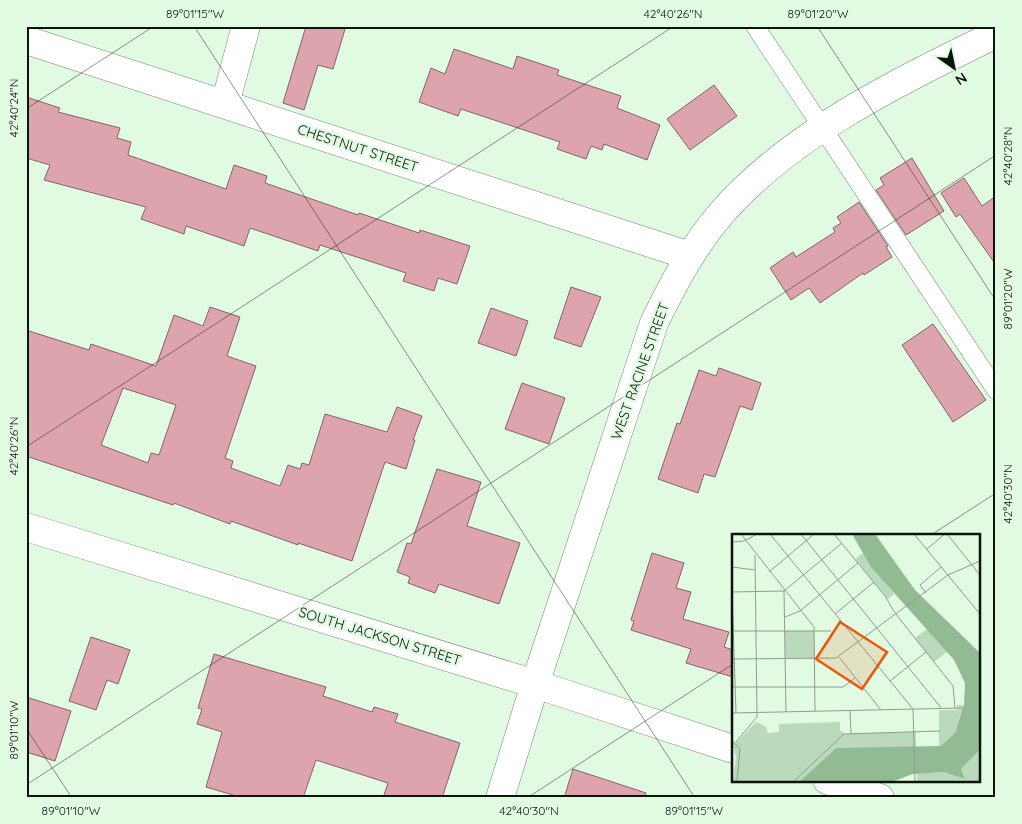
<svg xmlns="http://www.w3.org/2000/svg" width="1022" height="824" font-family="Quicksand,sans-serif">
  <rect width="100%" height="100%" fill="#e1fae2"/>
  <path fill="#dea4ae" stroke="#836368" fill-rule="evenodd" d="M 306,26 L 346,26 L 333,69 L 318,65 L 304,110 L 283,103 Z
    M 454,49 L 513,69 L 517,56 L 559,70 L 557,75 L 621,96 L 617,108 L 660,125 L 647,160 L 604,144 L 602,150 L 591,146 L 586,159 L 557,149 L 560,142 L 461,109 L 458,116 L 419,102 L 431,68 L 445,74 Z
    M 714,85 L 737,116 L 690,150 L 667,119 Z
    M 26,97 L 60,108 L 58,112 L 120,128 L 117,138 L 131,142 L 128,155 L 226,189 L 234,165 L 267,176 L 265,183 L 358,215 L 359,213 L 419,233 L 420,230 L 470,246 L 457,284 L 438,278 L 434,291 L 403,281 L 406,273 L 320,245 L 318,251 L 250,228 L 244,246 L 186,226 L 184,234 L 141,219 L 146,207 L 44,180 L 50,165 L 26,158 Z
    M 912,158 L 944,211 L 906,235 L 876,190 L 884,185 L 880,178 Z
    M 964,178 L 982,206 L 996,196 L 996,265 L 960,214 L 956,217 L 941,193 Z
    M 859,202 L 888,246 L 886,247 L 892,257 L 864,275 L 863,273 L 820,303 L 809,288 L 791,300 L 770,268 L 793,252 L 796,257 L 835,232 L 833,228 L 841,223 L 837,217 Z
    M 571,287 L 601,297 L 581,347 L 554,338 Z
    M 210,307 L 240,317 L 227,356 L 256,366 L 225,458 L 233,461 L 231,468 L 280,486 L 288,465 L 300,469 L 302,463 L 309,465 L 325,414 L 387,432 L 397,407 L 422,416 L 413,440 L 415,440 L 406,469 L 385,462 L 352,561 L 298,543 L 298,545 L 231,521 L 230,524 L 174,503 L 173,505 L 26,456 L 26,330 L 89,350 L 91,344 L 156,366 L 174,315 L 203,326 ZM 123,388 L 176,405 L 159,455 L 151,453 L 148,463 L 101,445 Z
    M 491,308 L 528,321 L 516,356 L 478,343 Z
    M 933,324 L 986,400 L 953,422 L 902,345 Z
    M 719,368 L 761,383 L 752,410 L 740,406 L 715,477 L 704,474 L 698,493 L 658,479 L 677,423 L 680,424 L 699,370 L 716,376 Z
    M 522,383 L 565,398 L 549,444 L 505,429 Z
    M 437,469 L 481,482 L 467,526 L 520,543 L 499,604 L 439,584 L 435,593 L 408,583 L 410,577 L 397,572 L 407,543 L 411,544 Z
    M 652,553 L 684,563 L 676,588 L 691,592 L 683,619 L 729,632 L 724,647 L 733,650 L 733,677 L 686,663 L 691,649 L 631,630 L 634,621 L 631,620 Z
    M 91,637 L 130,650 L 118,684 L 107,680 L 96,710 L 69,701 Z
    M 214,654 L 326,687 L 323,696 L 372,712 L 374,707 L 398,714 L 395,722 L 460,743 L 442,798 L 383,798 L 388,783 L 316,760 L 303,798 L 243,798 L 206,787 L 222,732 L 197,724 L 202,709 L 198,708 Z
    M 26,697 L 71,711 L 55,761 L 26,752 Z
    M 573,769 L 646,793 L 645,798 L 564,798 Z"/>
  <g fill="none" stroke-linecap="round" stroke-linejoin="round">
    <defs>
      <path id="lane" d="M 755,26 L 996,390"/>
      <path id="street" d="M 26,40 L 690,256
        M 225,104 L 246,26"/>
      <path id="secondary" d="M 26,527 L 535,684 L 733,749
        M 827,780 L 880,798
        M 500,798 L 535,684 L 654,323 C 672,286 692,248 719,216 C 789,134 900,81 996,34"/>
    </defs>
    <use href="#lane" stroke="#718873" stroke-width="19"/>
    <use href="#street" stroke="#718873" stroke-width="29"/>
    <use href="#secondary" stroke="#718873" stroke-width="29"/>
    <use href="#lane" stroke="#fff" stroke-width="18"/>
    <use href="#street" stroke="#fff" stroke-width="28"/>
    <use href="#secondary" stroke="#fff" stroke-width="28"/>
  </g>
  <path fill="none" stroke="#0c140c" stroke-width="1" stroke-opacity="0.45" d="M 194,26 L 695,798M 817,26 L 996,301M 26,109 L 154,26M 26,447 L 674,26M 931,535 L 996,493M 26,728 L 72,798M 26,785 L 996,155M 527,798 L 733,664"/>
  <g text-anchor="middle" stroke-width="5" stroke-linejoin="round" paint-order="stroke">
    <g font-size="14" fill="#0c140c" stroke="#e1fae2">
      <text transform="translate(358 148) rotate(18)" y="5">CHESTNUT STREET</text>
      <text transform="translate(640 371) rotate(-70)" y="5">WEST RACINE STREET</text>
      <text transform="translate(380 636) rotate(17)" y="5">SOUTH JACKSON STREET</text>
    </g>
  </g>
  <g transform="translate(732 534)">
    <rect width="248" height="248" fill="#e1fae2"/>
    <path d="M 131,19 L 162,60 L 156,65 L 123,25 ZM 195,95 L 215,118 L 202,128 L 183,104 ZM 53,97 L 82,97 L 83,124 L 53,124 ZM 225,171 L 232,171 L 223,199 L 217,208 L 207,213 L 207,176 L 225,176 ZM 24,188 L 34,193 L 36,199 L 47,198 L 47,190 L 108,188 L 108,196 L 113,200 L 184,198 L 184,215 L 104,214 L 68,247 L 1,247 L 4,223 L 0,207 L 5,208 ZM 247,217 L 247,247 L 185,247 L 185,239 L 212,238 L 233,245 L 229,235 Z" fill="#bbd9bd"/>
    <path d="M 120,0 L 143,0 L 183,56 L 247,118 L 247,217 L 229,235 L 233,245 L 212,238 L 181,240 L 162,247 L 68,247 L 104,214 L 209,212 L 223,199 L 232,171 L 233,149 L 222,126 L 139,33 Z" fill="#92bb94"/>
    <path fill="none" stroke="#8c9e8c" stroke-width="1" d="M 9,0 L 82,93 L 83,177M 38,0 L 181,175 L 183,247M 69,0 L 210,175M 102,0 L 153,62 L 163,79M 182,0 L 248,80M 215,0 L 248,41M 0,8 L 12,7 L 25,0M 195,15 L 213,0M 0,33 L 23,36M 37,38 L 82,0M 52,57 L 54,178M 0,58 L 52,57 L 110,9M 0,58 L 4,179M 194,59 L 188,51 L 209,33M 163,79 L 221,152 L 223,174M 103,80 L 142,48M 53,83 L 68,77 L 126,29M 1,97 L 99,97M 107,123 L 149,176M 0,125 L 104,124 L 216,41 L 248,27M 158,147 L 194,118M 0,153 L 111,153 L 123,144M 118,176 L 119,199M 0,179 L 232,174M 0,207 L 8,215 L 5,247M 4,208 L 25,183 L 23,21M 62,247 L 112,200 L 208,197"/>
    <path fill="#e8590c" fill-opacity="0.15" stroke="#e8590c" stroke-width="2.5" d="M 108,88 L 155,118 L 130,155 L 84,125 Z"/>
    <rect width="248" height="248" fill="none" stroke="#0c140c" stroke-width="2.5"/>
  </g>
  <rect width="1022" height="824" fill="none" stroke="#e1fae2" stroke-width="55"/>
  <g transform="translate(954 68) rotate(147)" stroke="#e1fae2" stroke-width="4" paint-order="stroke">
  <path d="M0-4L9 19L0 12L-9 19Z" fill="#0c140c"/>
  <text y="-8" font-size="14" font-weight="bold" text-anchor="middle" fill="#0c140c">N</text>
  </g>
  <rect x="28" y="28" width="966" height="768" fill="none" stroke="#0c140c" stroke-width="2"/>
  <g font-size="12" text-anchor="middle" fill="#0c140c">
    <text x="195" y="18">89°01'15"W</text>
    <text x="673" y="18">42°40'26"N</text>
    <text x="818" y="18">89°01'20"W</text>
    <text transform="translate(14 108) rotate(-90)" y="4">42°40'24"N</text>
    <text transform="translate(1008 156) rotate(-90)" y="4">42°40'28"N</text>
    <text transform="translate(1008 299) rotate(-90)" y="4">89°01'20"W</text>
    <text transform="translate(14 446) rotate(-90)" y="4">42°40'26"N</text>
    <text transform="translate(1008 494) rotate(-90)" y="4">42°40'30"N</text>
    <text transform="translate(14 730) rotate(-90)" y="4">89°01'10"W</text>
    <text x="71" y="815">89°01'10"W</text>
    <text x="529" y="815">42°40'30"N</text>
    <text x="694" y="815">89°01'15"W</text>
  </g>
</svg>
